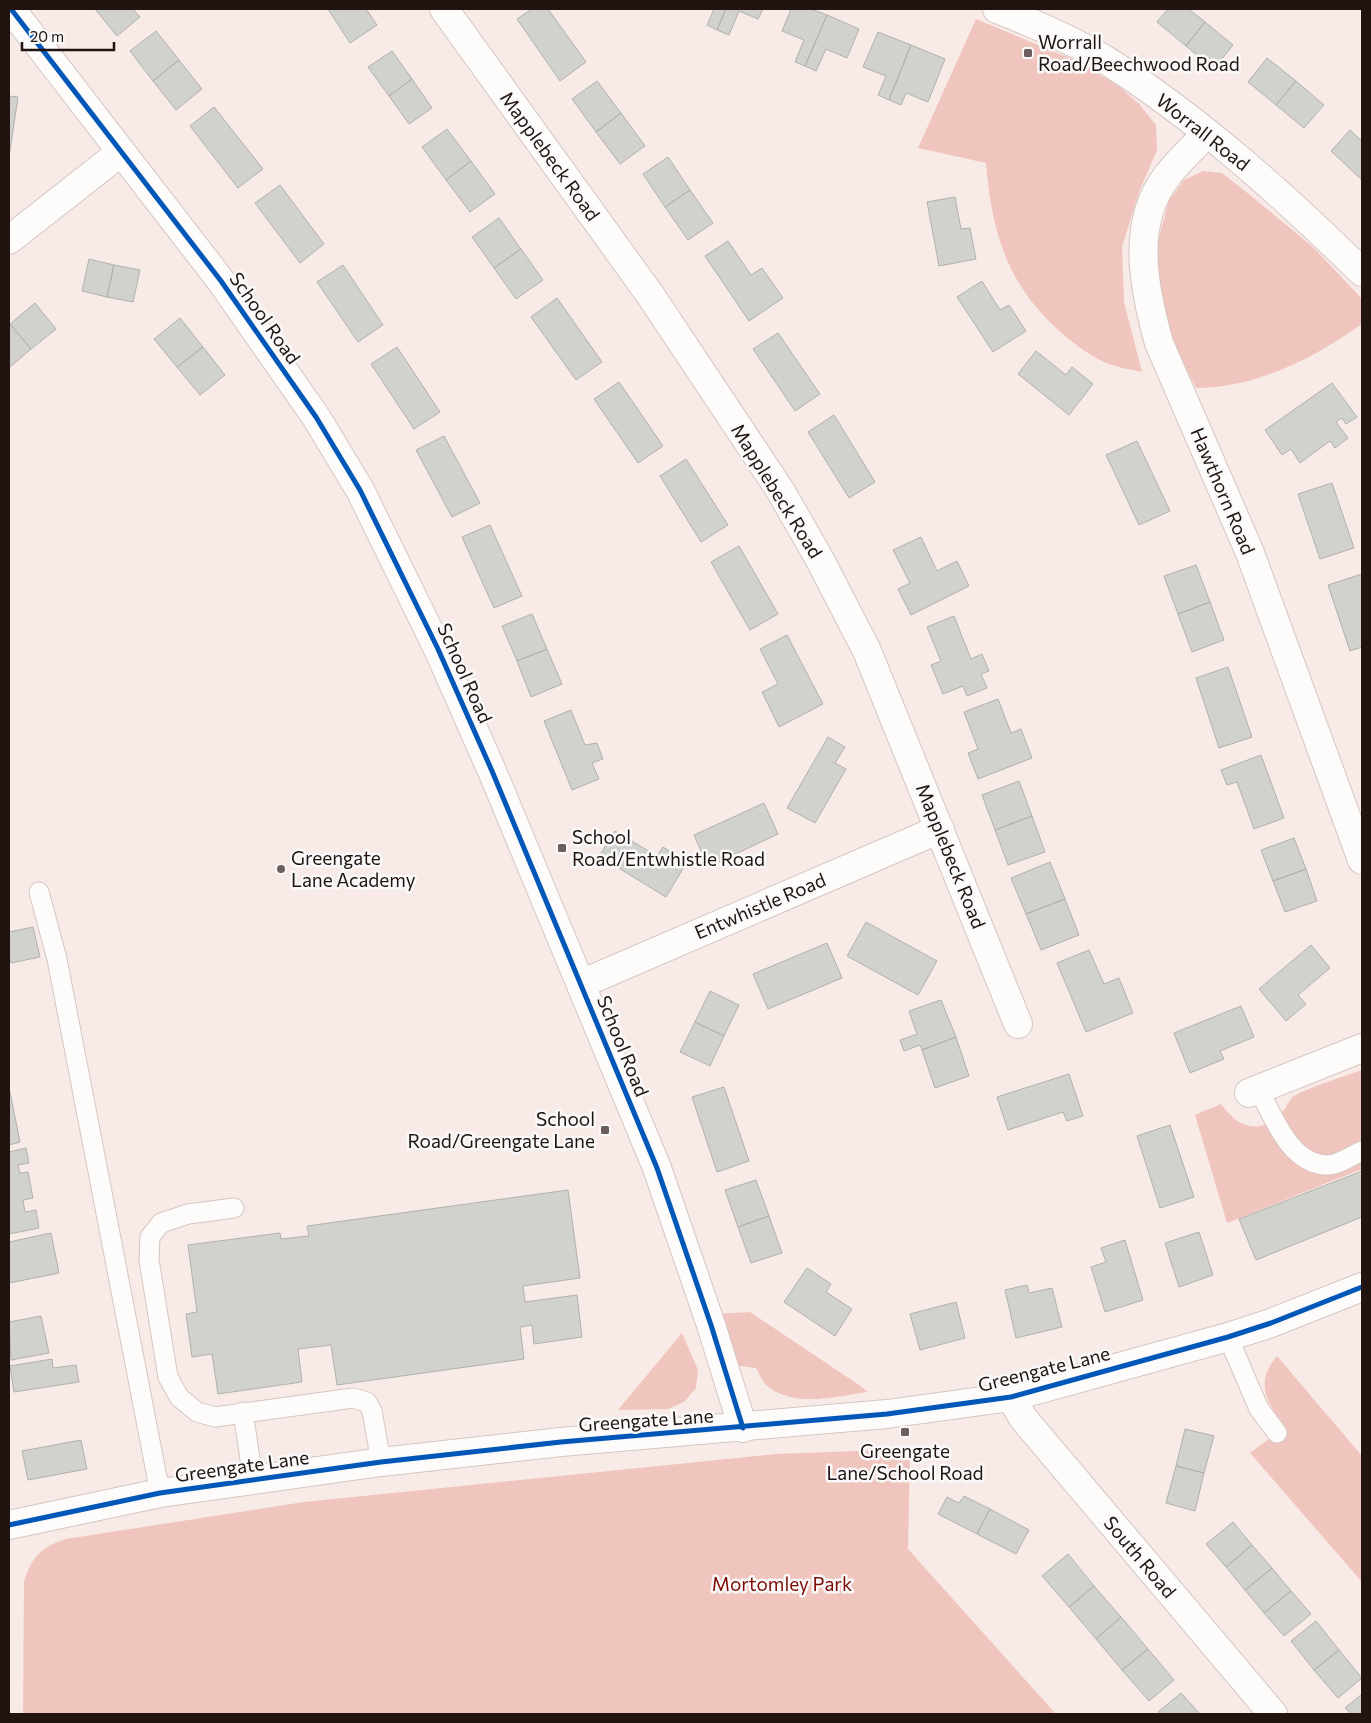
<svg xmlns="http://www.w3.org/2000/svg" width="1371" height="1723" font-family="Commissioner,sans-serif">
  <rect width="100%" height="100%" fill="#f8eae7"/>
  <path fill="#f0c5bd" d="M 976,19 L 1079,62 L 1121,88 L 1139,104 L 1156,125 L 1157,150 L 1139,192 L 1122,247 L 1124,302 L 1142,372 C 1131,369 1119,368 1109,364 C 1093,358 1077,346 1064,335 C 1008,287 992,235 986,163 L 918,148 Z
    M 1203,171 L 1222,173 L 1250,195 L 1314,248 L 1362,299 L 1362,324 C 1314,358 1256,388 1196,388 L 1169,334 L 1159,295 L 1157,245 L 1169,200 L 1184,180 Z
    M 1362,1070 L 1362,1169 L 1227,1223 L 1195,1115 L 1221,1104 C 1239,1129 1261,1136 1283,1111 C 1287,1107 1289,1099 1294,1096 C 1315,1085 1340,1078 1362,1070 Z
    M 750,1312 L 859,1385 L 868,1392 C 836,1396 794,1409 766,1385 C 762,1381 759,1373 756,1368 L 732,1365 L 717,1314 Z
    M 682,1333 L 698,1370 L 696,1388 L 684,1402 L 668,1409 L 618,1410 Z
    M 1277,1356 L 1362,1456 L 1362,1582 L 1250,1453 L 1285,1427 C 1267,1403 1254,1383 1277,1356 Z
    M 910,1449 L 908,1549 L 1056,1714 L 23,1714 L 24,1581 C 33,1556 40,1548 66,1539 L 304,1502 L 776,1454 Z"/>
  <path fill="#d1d2ce" stroke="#b0b1ad" d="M 95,9 L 133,9 L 140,17 L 117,36 Z
    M 328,9 L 366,9 L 377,25 L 350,43 Z
    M 532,9 L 548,9 L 586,62 L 560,81 L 517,19 Z
    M 714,9 L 726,9 L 717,30 L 707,25 Z
    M 726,9 L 763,9 L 758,19 L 739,11 L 729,35 L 717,30 Z
    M 791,9 L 811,9 L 827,15 L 805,66 L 795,62 L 804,40 L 782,31 Z
    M 1168,9 L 1189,9 L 1205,22 L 1186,46 L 1157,22 Z
    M 827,15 L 859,29 L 847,58 L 826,49 L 816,71 L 805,66 Z
    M 1205,22 L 1233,45 L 1214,69 L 1186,46 Z
    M 156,31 L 179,60 L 153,81 L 130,51 Z
    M 878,32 L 911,45 L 889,100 L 878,95 L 886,76 L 863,67 Z
    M 911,45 L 945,59 L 928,102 L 906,93 L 901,105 L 889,100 Z
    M 392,51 L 412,79 L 389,96 L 368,67 Z
    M 1267,58 L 1296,81 L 1276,105 L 1248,82 Z
    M 179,60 L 202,89 L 176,110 L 153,81 Z
    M 412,79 L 432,108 L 409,124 L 389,96 Z
    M 597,81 L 621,113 L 596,132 L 572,99 Z
    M 1296,81 L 1324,105 L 1304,128 L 1276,105 Z
    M 9,96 L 18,97 L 9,157 Z
    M 214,107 L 263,169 L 238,188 L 190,126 Z
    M 621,113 L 645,146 L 620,164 L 596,132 Z
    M 447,129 L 471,161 L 446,180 L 422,147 Z
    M 1350,130 L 1362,141 L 1362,180 L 1331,151 Z
    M 668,157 L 690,190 L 665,207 L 643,174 Z
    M 471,161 L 495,194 L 470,212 L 446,180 Z
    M 280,185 L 324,244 L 300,263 L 255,203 Z
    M 690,190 L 713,223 L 688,240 L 665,207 Z
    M 955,197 L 961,229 L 970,228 L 976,259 L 939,266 L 927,202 Z
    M 499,218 L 521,249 L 494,268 L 472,237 Z
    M 728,241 L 751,275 L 762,268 L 783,298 L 749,321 L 705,256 Z
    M 521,249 L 543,280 L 516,299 L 494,268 Z
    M 89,259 L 114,265 L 107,297 L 82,291 Z
    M 114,265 L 140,270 L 133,302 L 107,297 Z
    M 343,265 L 383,325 L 358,342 L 317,282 Z
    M 982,281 L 1000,310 L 1009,305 L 1026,331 L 993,352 L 957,297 Z
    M 557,298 L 602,362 L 576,380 L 531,317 Z
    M 35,303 L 56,329 L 31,349 L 10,324 Z
    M 180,318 L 203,347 L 177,367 L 154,339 Z
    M 10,324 L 31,349 L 9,368 L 9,325 Z
    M 778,333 L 820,394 L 795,411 L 753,349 Z
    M 203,347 L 225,375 L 200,395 L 177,367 Z
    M 397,347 L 440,412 L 414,429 L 371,364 Z
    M 1036,351 L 1066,375 L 1072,367 L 1093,384 L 1069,415 L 1018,374 Z
    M 619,382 L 663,446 L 638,463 L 594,399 Z
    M 1332,383 L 1357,417 L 1346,424 L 1342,418 L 1336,422 L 1348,438 L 1335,448 L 1330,441 L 1300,463 L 1291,449 L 1282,455 L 1265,430 Z
    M 834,415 L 875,482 L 849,498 L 808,432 Z
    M 444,436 L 480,503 L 452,517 L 416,450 Z
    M 1137,441 L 1170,511 L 1139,525 L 1106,455 Z
    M 686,459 L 728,525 L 701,542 L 660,476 Z
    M 1332,483 L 1354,548 L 1320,559 L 1298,494 Z
    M 490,525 L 522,596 L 494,608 L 462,537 Z
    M 921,537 L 937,571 L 957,561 L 969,586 L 911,615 L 898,589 L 910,583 L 893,550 Z
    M 739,546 L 778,614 L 750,630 L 711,562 Z
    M 1196,565 L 1210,602 L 1178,614 L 1164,576 Z
    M 1362,574 L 1362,647 L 1350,651 L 1328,585 Z
    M 1210,602 L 1224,640 L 1192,652 L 1178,614 Z
    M 532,614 L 547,649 L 517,661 L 502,626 Z
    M 954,616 L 971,659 L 982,654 L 989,671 L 981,674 L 987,688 L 967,696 L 963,686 L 943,694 L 931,665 L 941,661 L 927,627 Z
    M 787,635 L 823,704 L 779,727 L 762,692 L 778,684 L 760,649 Z
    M 547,649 L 562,684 L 531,697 L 517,661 Z
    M 1228,667 L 1252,737 L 1219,748 L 1196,678 Z
    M 998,699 L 1011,733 L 1021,729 L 1032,758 L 978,779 L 968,753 L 978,749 L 964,712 Z
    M 571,710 L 585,745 L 597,743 L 603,759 L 592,763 L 599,779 L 572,790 L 544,721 Z
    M 828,737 L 845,747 L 835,763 L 846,769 L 815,823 L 787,808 Z
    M 1261,755 L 1284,818 L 1254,829 L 1237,782 L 1227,785 L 1221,770 Z
    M 1019,781 L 1032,816 L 995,830 L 982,795 Z
    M 764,803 L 778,834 L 708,867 L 694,835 Z
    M 1032,816 L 1045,852 L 1008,865 L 995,830 Z
    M 615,831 L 657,856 L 663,847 L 687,862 L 666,897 L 599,856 Z
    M 1294,838 L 1306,869 L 1273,881 L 1261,850 Z
    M 1050,862 L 1065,899 L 1026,914 L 1011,878 Z
    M 1306,869 L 1317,901 L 1285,912 L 1273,881 Z
    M 1065,899 L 1079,935 L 1041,950 L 1026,914 Z
    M 866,922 L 937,961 L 918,995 L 847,956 Z
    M 33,927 L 40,957 L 11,963 L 9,955 L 9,932 Z
    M 827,943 L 842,978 L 768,1009 L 753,974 Z
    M 1311,945 L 1330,968 L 1298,995 L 1306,1004 L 1286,1021 L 1259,989 Z
    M 1089,950 L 1104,984 L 1119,978 L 1133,1013 L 1086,1032 L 1057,963 Z
    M 710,991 L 739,1005 L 724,1036 L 695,1022 Z
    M 941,1000 L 956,1037 L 922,1050 L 920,1045 L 904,1051 L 900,1040 L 917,1034 L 909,1011 Z
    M 1241,1006 L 1254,1037 L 1220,1051 L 1224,1059 L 1190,1073 L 1174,1033 Z
    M 695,1022 L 724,1036 L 710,1066 L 680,1052 Z
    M 956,1037 L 969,1076 L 935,1088 L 922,1050 Z
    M 1069,1074 L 1083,1116 L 1067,1121 L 1063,1112 L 1008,1130 L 997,1097 Z
    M 724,1087 L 749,1161 L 717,1172 L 692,1097 Z
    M 10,1092 L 20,1142 L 9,1145 L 9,1093 Z
    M 1170,1125 L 1194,1197 L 1160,1208 L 1137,1136 Z
    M 26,1148 L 29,1163 L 18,1165 L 20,1173 L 28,1172 L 33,1198 L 23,1200 L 25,1212 L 36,1210 L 39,1228 L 9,1234 L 9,1152 Z
    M 1362,1171 L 1362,1217 L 1256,1260 L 1239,1219 Z
    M 756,1180 L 769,1216 L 738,1227 L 725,1190 Z
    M 568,1190 L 580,1278 L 523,1286 L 525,1302 L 577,1295 L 582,1337 L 534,1344 L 532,1325 L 520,1327 L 524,1359 L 337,1385 L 331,1345 L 298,1349 L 302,1382 L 218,1394 L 212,1354 L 192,1357 L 186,1314 L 197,1312 L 188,1245 L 280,1233 L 281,1239 L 309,1236 L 307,1226 Z
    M 769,1216 L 782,1253 L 751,1263 L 738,1227 Z
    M 1199,1232 L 1213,1275 L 1179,1287 L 1165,1243 Z
    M 51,1233 L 59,1273 L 9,1283 L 9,1242 Z
    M 1125,1240 L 1143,1300 L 1105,1312 L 1091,1267 L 1106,1262 L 1101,1248 Z
    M 807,1268 L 831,1284 L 826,1292 L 852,1309 L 835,1336 L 784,1302 Z
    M 1027,1285 L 1029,1293 L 1052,1288 L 1062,1327 L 1016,1338 L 1005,1290 Z
    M 956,1302 L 965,1338 L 920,1350 L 910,1314 Z
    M 41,1316 L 49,1353 L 11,1360 L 9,1322 Z
    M 52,1359 L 53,1368 L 76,1365 L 79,1382 L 14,1392 L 10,1366 Z
    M 1185,1429 L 1214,1436 L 1204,1473 L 1176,1466 Z
    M 81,1440 L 87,1469 L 28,1480 L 22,1451 Z
    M 1176,1466 L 1204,1473 L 1195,1511 L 1166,1503 Z
    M 964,1496 L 990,1509 L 977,1534 L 938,1514 L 947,1497 L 959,1503 Z
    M 990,1509 L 1029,1530 L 1016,1554 L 977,1534 Z
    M 1233,1522 L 1252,1545 L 1226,1567 L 1206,1544 Z
    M 1252,1545 L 1272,1568 L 1245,1590 L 1226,1567 Z
    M 1068,1554 L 1094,1586 L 1069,1607 L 1042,1576 Z
    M 1272,1568 L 1291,1591 L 1264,1613 L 1245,1590 Z
    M 1094,1586 L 1121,1617 L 1096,1639 L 1069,1607 Z
    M 1291,1591 L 1311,1614 L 1284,1636 L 1264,1613 Z
    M 1121,1617 L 1148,1649 L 1122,1670 L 1096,1639 Z
    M 1316,1621 L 1339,1650 L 1314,1670 L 1291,1641 Z
    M 1148,1649 L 1174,1680 L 1149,1701 L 1122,1670 Z
    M 1339,1650 L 1362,1678 L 1338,1698 L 1314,1670 Z
    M 1181,1693 L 1200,1714 L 1160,1714 L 1158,1712 Z
    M 1362,1694 L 1362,1714 L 1351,1714 L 1345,1708 Z"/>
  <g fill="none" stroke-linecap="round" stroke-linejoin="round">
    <defs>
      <path id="service" d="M 39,892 L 57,959 L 160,1493
        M 1258,1089 C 1274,1117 1289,1163 1326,1165 C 1337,1166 1352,1155 1362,1151
        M 234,1208 L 188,1214 L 161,1223 L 150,1237 L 149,1260 L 168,1377 L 179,1397 L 197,1412 L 215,1417 L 353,1398 L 367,1402 L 372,1411 L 381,1462
        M 1228,1337 L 1259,1409 L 1277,1433
        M 243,1412 L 253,1479"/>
      <path id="minor" d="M 11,9 L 221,281 L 316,417 L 360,490 L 438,649 L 492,771 L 657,1168 L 711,1325 L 743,1428
        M 444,9 L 651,296 L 780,490 L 819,558 L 867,651 L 1018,1024
        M 997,9 C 1033,23 1070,39 1104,59 C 1198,118 1282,194 1362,272
        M 1207,133 C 1194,147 1179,160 1167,176 C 1130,224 1144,289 1159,343 L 1250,553 L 1362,860
        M 9,240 L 121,152
        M 581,984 L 940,829
        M 1249,1093 L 1362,1048
        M 1011,1397 L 1023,1418 L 1273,1714"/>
      <path id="tertiary" d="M 9,1525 L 160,1493 L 381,1462 L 561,1442 L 887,1414 L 1011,1397 L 1228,1337 L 1271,1323 L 1362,1287"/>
    </defs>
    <use href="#service" stroke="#d4c6c3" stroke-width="21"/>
    <use href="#minor" stroke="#d4c6c3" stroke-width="30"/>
    <use href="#tertiary" stroke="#d4c6c3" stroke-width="30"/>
    <use href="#service" stroke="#fefcfb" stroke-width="19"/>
    <use href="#minor" stroke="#fefcfb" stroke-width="28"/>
    <use href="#tertiary" stroke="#fefcfb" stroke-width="28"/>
    <defs>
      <path id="cycleway" d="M 11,9 L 221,281 L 316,417 L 360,490 L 438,649 L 492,771 L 657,1168 L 711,1325 L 743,1428
        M 9,1525 L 160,1493 L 381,1462 L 561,1442 L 887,1414 L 1011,1397 L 1228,1337 L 1271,1323 L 1362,1287"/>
    </defs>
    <use href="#cycleway" stroke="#f9f9f9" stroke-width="8"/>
    <use href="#cycleway" stroke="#0057b8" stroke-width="5"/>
  </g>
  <g fill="#6c5e5b" stroke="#f9f9f9" stroke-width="2">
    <rect x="1023" y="48" width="10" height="10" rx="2.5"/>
    <rect x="557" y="843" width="10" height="10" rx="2.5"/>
    <circle cx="281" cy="869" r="5"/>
    <rect x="600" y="1125" width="10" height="10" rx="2.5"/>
    <rect x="900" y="1427" width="10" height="10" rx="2.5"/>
  </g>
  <g text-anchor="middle" stroke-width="5" stroke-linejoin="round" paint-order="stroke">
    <g font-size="19" fill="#211310" stroke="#f9f9f9" text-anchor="start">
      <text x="1038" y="49">Worrall<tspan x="1038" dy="22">Road/Beechwood Road</tspan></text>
      <text x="572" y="844">School<tspan x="572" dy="22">Road/Entwhistle Road</tspan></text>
      <text x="291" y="865">Greengate<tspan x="291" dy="22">Lane Academy</tspan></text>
      <text x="595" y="1126" text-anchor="end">School<tspan x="595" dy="22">Road/Greengate Lane</tspan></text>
      <text x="905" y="1458" text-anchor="middle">Greengate<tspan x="905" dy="22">Lane/School Road</tspan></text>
    </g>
    <g font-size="19" fill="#211310" stroke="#f9f9f9">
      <text transform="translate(1203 132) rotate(38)" y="7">Worrall Road</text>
      <text transform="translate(550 156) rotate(54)" y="7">Mapplebeck Road</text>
      <text transform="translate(265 318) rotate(55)" y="7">School Road</text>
      <text transform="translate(777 491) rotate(58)" y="7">Mapplebeck Road</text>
      <text transform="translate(1223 491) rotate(67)" y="7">Hawthorn Road</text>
      <text transform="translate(465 673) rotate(66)" y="7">School Road</text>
      <text transform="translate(951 856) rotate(68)" y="7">Mapplebeck Road</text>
      <text transform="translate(760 906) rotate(-23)" y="7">Entwhistle Road</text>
      <text transform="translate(623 1046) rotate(68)" y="7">School Road</text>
      <text transform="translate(1044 1369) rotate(-14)" y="7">Greengate Lane</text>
      <text transform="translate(646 1420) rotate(-4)" y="7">Greengate Lane</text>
      <text transform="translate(242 1466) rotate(-8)" y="7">Greengate Lane</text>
      <text transform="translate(1140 1557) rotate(50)" y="7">South Road</text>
    </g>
    <g font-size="19" fill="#7c0a02" stroke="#f9f9f9">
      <text x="782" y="1591">Mortomley Park</text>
    </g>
  </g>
  <rect width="1371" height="1723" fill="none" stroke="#211310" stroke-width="20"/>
  <path d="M22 42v8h92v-8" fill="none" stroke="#211310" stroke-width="2.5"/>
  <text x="30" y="42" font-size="15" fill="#211310" stroke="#f9f9f9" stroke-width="4" paint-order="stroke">20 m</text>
</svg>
